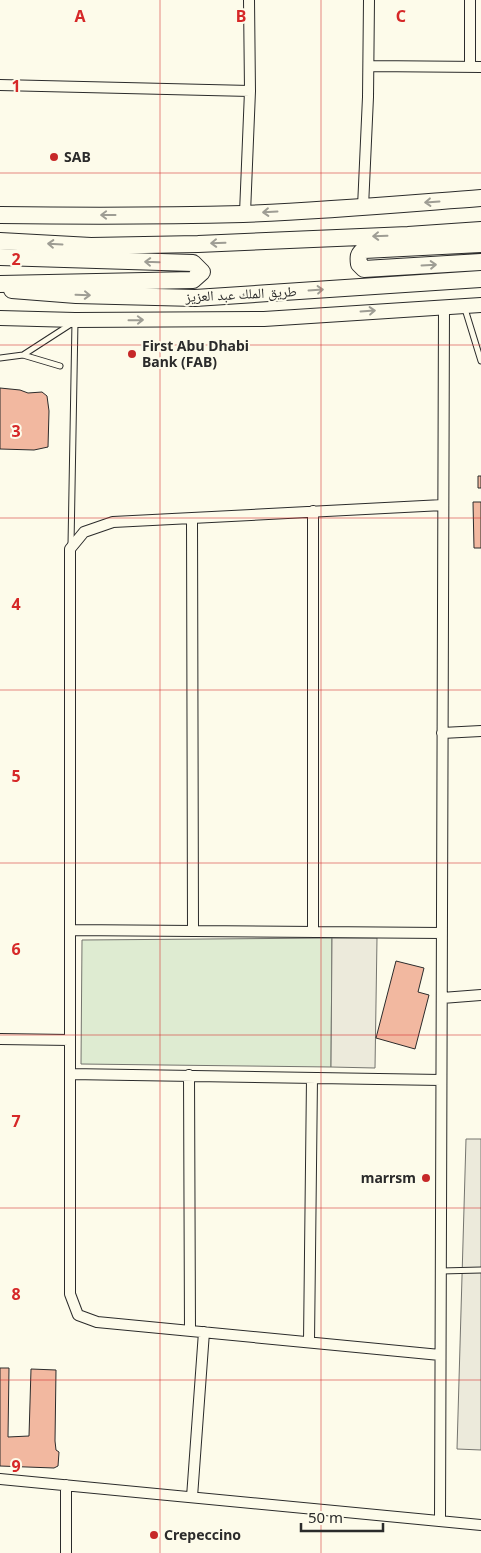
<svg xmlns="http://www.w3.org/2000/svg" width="481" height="1553" font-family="'Noto Sans','Noto Naskh Arabic',sans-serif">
  <rect width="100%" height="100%" fill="#fdfbea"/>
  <path fill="#deebd1" stroke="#74746e" d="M 332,938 L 331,1067 L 81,1064 L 82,940 Z"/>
  <path fill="#eceadb" stroke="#74746e" d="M 332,938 L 377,938 L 375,1068 L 331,1067 Z
    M 466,1139 L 481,1139 L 481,1450 L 457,1449 Z"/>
  <path fill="#f2b8a0" stroke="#2b2b2b" d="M 0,388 L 20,390 L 28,393 L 42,392 L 47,396 L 49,411 L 48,447 L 34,450 L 0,449 Z
    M 478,476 L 481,476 L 481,488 L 478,488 Z
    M 473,502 L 481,502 L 481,548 L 474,548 Z
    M 396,961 L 424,968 L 418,992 L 429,995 L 415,1049 L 376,1038 Z
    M 0,1368 L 9,1368 L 8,1437 L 29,1436 L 31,1369 L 56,1370 L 55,1441 L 56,1450 L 59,1452 L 58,1466 L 54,1468 L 0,1466 Z"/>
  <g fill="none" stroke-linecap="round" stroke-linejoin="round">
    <defs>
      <path id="service" d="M 465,309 L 481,361
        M 23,355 L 60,366
        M 0,358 L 23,355 L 71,324
        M 71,545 L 75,321
        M 441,1271 L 481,1270"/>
      <path id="minor" d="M 470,0 L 470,67
        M 369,66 L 481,67
        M 0,85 L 250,91
        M 363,207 L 368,97 L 369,0
        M 245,213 L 250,91 L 249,0
        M 313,511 L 313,932
        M 192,518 L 193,931
        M 442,733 L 481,731
        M 70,930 L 442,933
        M 442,998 L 481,995
        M 0,1039 L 70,1040
        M 70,1074 L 441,1080
        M 189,1075 L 190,1331
        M 309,1342 L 312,1078
        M 440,1355 L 97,1322 L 78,1315 L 70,1294 L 70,549 L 84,532 L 113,522 L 443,505
        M 0,1479 L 481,1525
        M 66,1485 L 66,1553
        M 192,1497 L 204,1332
        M 440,1521 L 444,306"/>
      <path id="secondary" d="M 0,318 L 75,320 L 264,319 L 481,305"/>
      <path id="primary" d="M 0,215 C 81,216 162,216 243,214 C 322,211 402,204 481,198
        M 0,241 L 91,246 L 198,244 L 408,235 L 481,230
        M 481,244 L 364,250 C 358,254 358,257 359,264 L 364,269 L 481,262
        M 12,290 L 76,295 L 195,298 L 481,279"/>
      <path id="trunk" d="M 0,257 L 193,263 L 202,272 L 193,280 L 0,284"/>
    </defs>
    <use href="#service" stroke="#2b2b2b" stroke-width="7"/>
    <use href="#minor" stroke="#2b2b2b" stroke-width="12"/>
    <use href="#secondary" stroke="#2b2b2b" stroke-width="16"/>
    <use href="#primary" stroke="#2b2b2b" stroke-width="18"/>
    <use href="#trunk" stroke="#2b2b2b" stroke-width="18"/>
    <use href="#service" stroke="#fdfbea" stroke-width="5"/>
    <use href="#minor" stroke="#fdfbea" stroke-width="10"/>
    <use href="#secondary" stroke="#fdfbea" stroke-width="14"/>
    <use href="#primary" stroke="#fdfbea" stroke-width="16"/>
    <use href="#trunk" stroke="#fdfbea" stroke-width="16"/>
  </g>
  <defs><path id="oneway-shaft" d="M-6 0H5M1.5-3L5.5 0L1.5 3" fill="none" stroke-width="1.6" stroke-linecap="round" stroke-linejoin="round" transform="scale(1.25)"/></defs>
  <g stroke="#9e9d94">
    <use href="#oneway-shaft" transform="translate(432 202) rotate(176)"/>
    <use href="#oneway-shaft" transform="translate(270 212) rotate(177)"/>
    <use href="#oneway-shaft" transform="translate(108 215) rotate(-180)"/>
    <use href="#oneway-shaft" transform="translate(380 236) rotate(178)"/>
    <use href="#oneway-shaft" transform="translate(218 243) rotate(178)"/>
    <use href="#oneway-shaft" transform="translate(55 244) rotate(-177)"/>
    <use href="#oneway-shaft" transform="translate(152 262) rotate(-178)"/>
    <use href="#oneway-shaft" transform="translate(429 265) rotate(-3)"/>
    <use href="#oneway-shaft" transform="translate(316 290) rotate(-4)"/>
    <use href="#oneway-shaft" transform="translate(83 295) rotate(2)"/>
    <use href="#oneway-shaft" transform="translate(368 311) rotate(-4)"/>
    <use href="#oneway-shaft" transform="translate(136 320) rotate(-1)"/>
  </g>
  <path fill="none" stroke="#d62828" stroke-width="1" stroke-opacity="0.55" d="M 160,0 L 160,1553M 321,0 L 321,1553M 0,173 L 481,173M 0,345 L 481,345M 0,518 L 481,518M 0,690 L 481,690M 0,863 L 481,863M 0,1035 L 481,1035M 0,1208 L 481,1208M 0,1380 L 481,1380"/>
  <g fill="#c62828" stroke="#fdfbea" stroke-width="2">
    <circle cx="54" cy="157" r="5"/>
    <circle cx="132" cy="354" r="5"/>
    <circle cx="426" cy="1178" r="5"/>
    <circle cx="154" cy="1535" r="5"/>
  </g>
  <g text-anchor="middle" stroke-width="4" stroke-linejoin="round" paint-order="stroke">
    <g font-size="14" font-weight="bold" fill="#2b2b2b" stroke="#fdfbea" text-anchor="start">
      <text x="64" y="162">SAB</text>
      <text x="142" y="351">First Abu Dhabi<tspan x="142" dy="16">Bank (FAB)</tspan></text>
      <text x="416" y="1183" text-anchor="end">marrsm</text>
      <text x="164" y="1540">Crepeccino</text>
    </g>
    <g font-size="14" fill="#2b2b2b" stroke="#fdfbea">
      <text transform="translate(241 294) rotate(-3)" y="5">طريق الملك عبد العزيز</text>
    </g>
  </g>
  <g font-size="16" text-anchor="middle" font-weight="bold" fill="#d62828" stroke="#fdfbea" stroke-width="4" stroke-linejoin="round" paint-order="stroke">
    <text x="80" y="22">A</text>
    <text x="241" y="22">B</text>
    <text x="401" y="22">C</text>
    <text x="16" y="92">1</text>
    <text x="16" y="265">2</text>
    <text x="16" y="437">3</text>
    <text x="16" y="610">4</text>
    <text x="16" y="782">5</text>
    <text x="16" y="955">6</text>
    <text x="16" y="1127">7</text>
    <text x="16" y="1300">8</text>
    <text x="16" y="1472">9</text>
  </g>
  <path d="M301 1523v8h82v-8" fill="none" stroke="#2b2b2b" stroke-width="2.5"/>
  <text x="308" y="1523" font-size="15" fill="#2b2b2b" stroke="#fdfbea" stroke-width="4" paint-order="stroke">50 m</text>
</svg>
